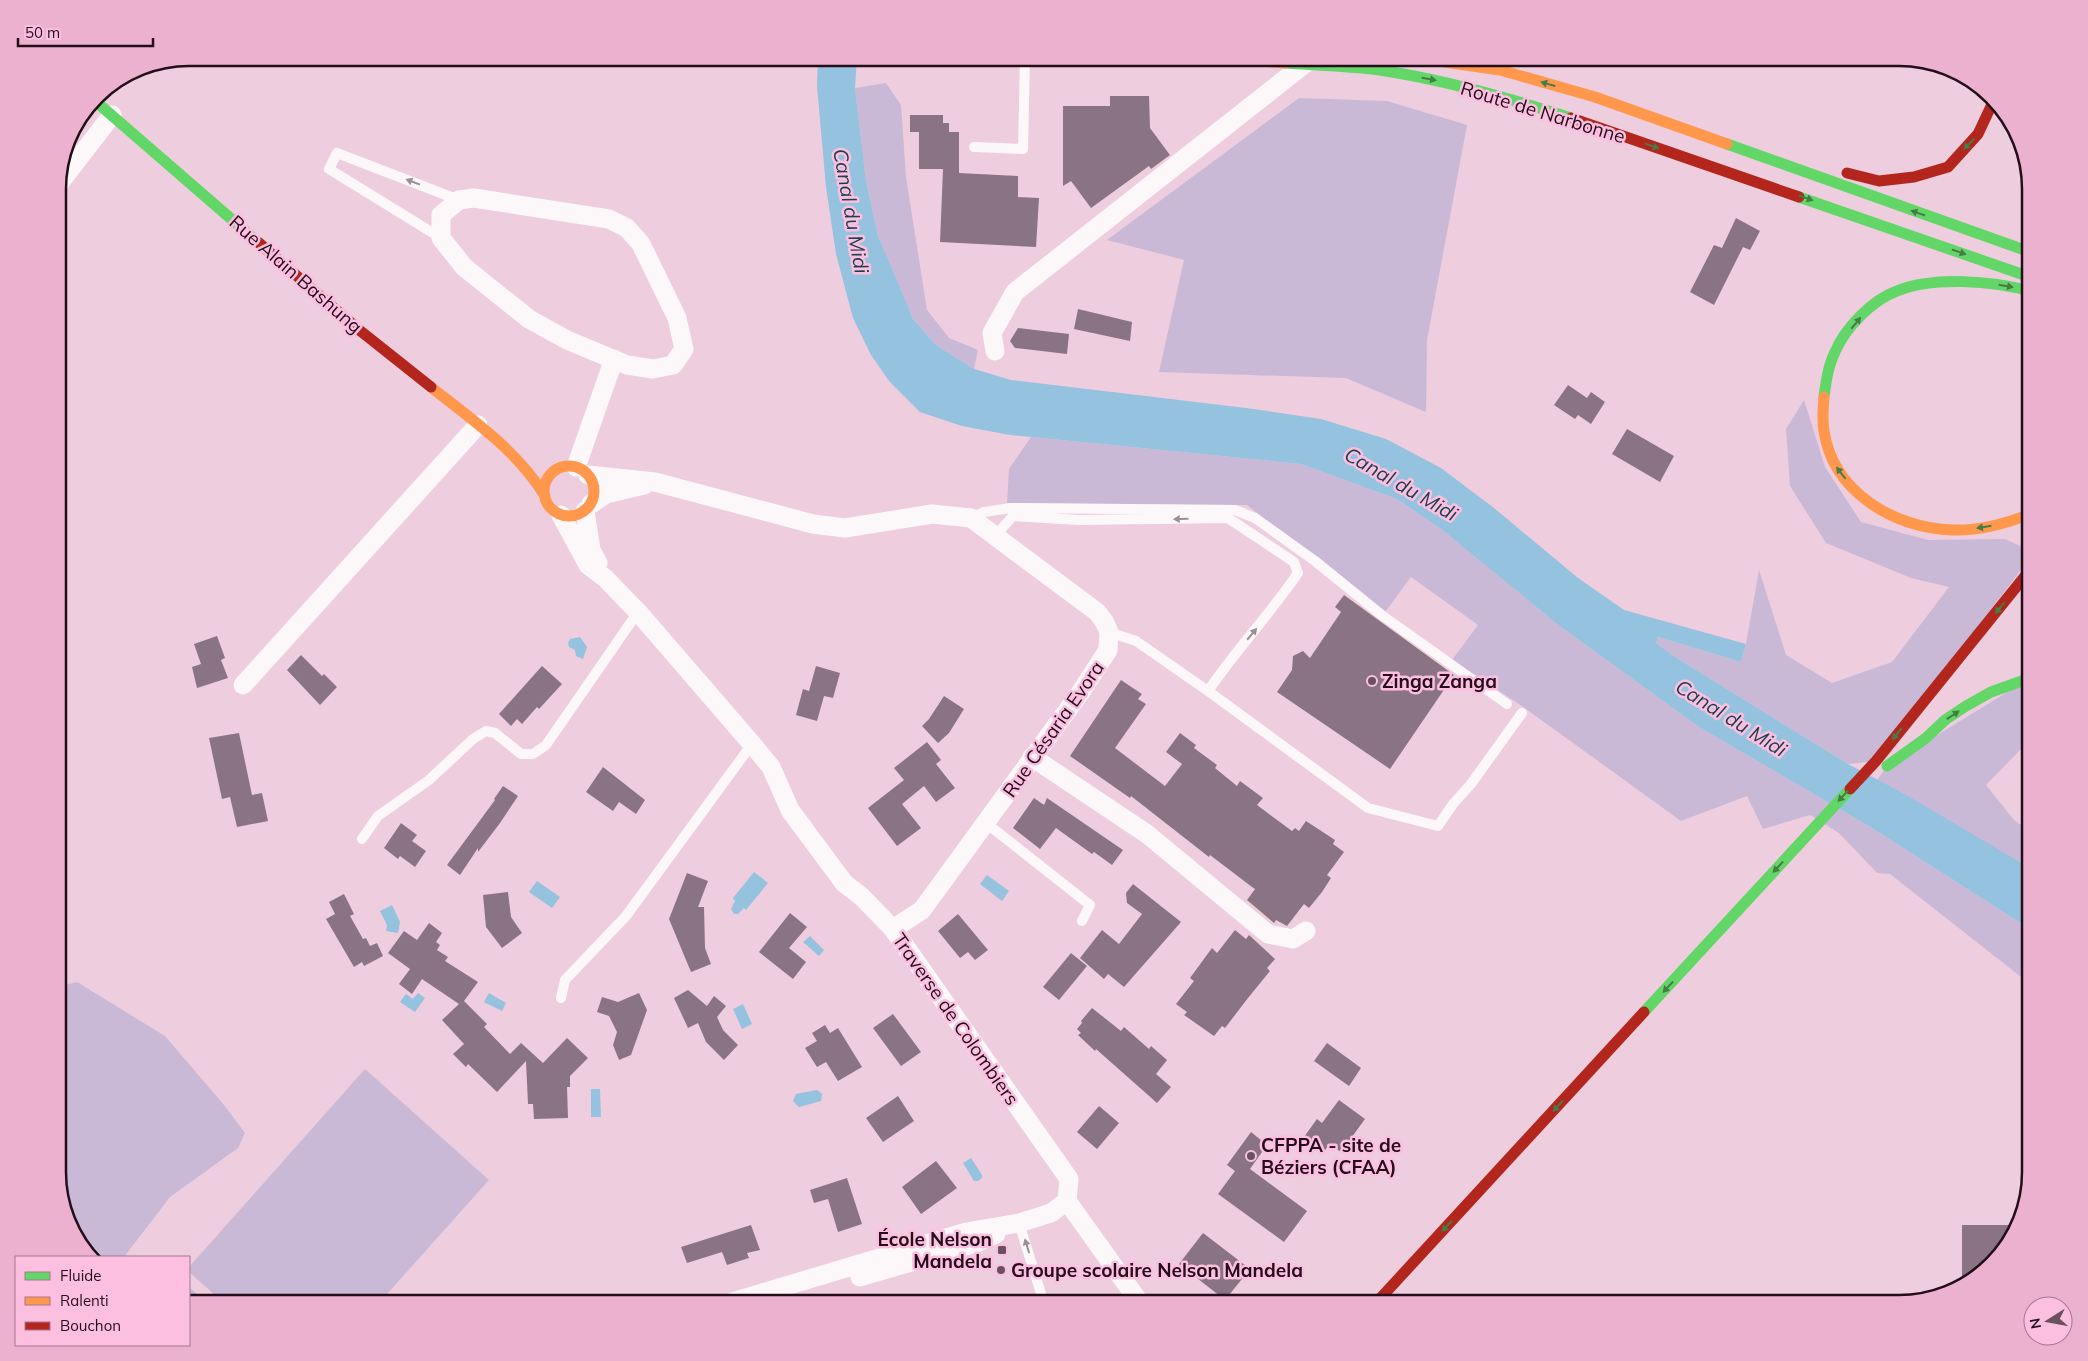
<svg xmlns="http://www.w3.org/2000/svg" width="2088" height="1361" font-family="Mulish,sans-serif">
  <rect width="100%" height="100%" fill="#eecdde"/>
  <path fill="#c9b9d7" d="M 886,83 L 901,105 L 906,177 L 927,310 L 949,338 L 978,350 L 974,369 L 936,345 L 913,319 L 897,284 L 878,236 L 866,181 L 855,88 Z
    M 1299,98 L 1387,101 L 1467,125 L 1427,340 L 1426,412 L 1346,378 L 1159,372 L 1184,260 L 1107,240 Z
    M 1804,400 L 1825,467 L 1861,522 L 1928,540 L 2005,539 L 2030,551 L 2030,558 L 1876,761 L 1848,764 L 1672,655 L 1656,643 L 1658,637 L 1741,662 L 1746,644 L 1759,570 L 1786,655 L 1832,683 L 1892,662 L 1949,587 L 1911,578 L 1826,543 L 1790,486 L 1786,429 Z
    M 1031,437 L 1301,464 L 1397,499 L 1441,529 L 1557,624 L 1699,727 L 1872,828 L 2030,929 L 2030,984 L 1890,874 L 1877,873 L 1839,833 L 1810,815 L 1763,829 L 1747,796 L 1681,821 L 1522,706 L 1452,660 L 1478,625 L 1411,577 L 1385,612 L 1247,505 L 1007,503 L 1009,469 Z
    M 2030,678 L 2030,746 L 2023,747 L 1986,785 L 2014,820 L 2030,831 L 2030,868 L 1877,780 L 1887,766 Z
    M 77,982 L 165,1036 L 224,1105 L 245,1133 L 238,1148 L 170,1197 L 124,1257 L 94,1257 L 75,1237 L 58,1180 L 58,987 Z
    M 365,1069 L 489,1180 L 379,1303 L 224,1303 L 189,1272 L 189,1267 Z
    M 189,1287 L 207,1303 L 189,1303 Z"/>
  <path fill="#94c2df" d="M 818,58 L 857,58 L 855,88 L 866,181 L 878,236 L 913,319 L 936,345 L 974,369 L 1011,380 L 1254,409 L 1321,419 L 1386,439 L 1441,468 L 1494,508 L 1578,578 L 1624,610 L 1746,644 L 1741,662 L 1658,637 L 1656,643 L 1672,655 L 1848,764 L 1908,796 L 2030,868 L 2030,929 L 1872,828 L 1699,727 L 1557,624 L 1441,529 L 1397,499 L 1301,464 L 1010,435 L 962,426 L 920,412 L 889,381 L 871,355 L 853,318 L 836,254 L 826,187 L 817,86 Z
    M 580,637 L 587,647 L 583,659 L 576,656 L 575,650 L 569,647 L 568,643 L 570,639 Z
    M 754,872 L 768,883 L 746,910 L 744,908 L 738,914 L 734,914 L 731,909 L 735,901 L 733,898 Z
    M 987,875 L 1009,891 L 1002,901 L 980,884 Z
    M 537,881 L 560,897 L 552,908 L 529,892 Z
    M 392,905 L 400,922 L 398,933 L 386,931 L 387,925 L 380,911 Z
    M 810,936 L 824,950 L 819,956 L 803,942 Z
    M 418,993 L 425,998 L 415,1012 L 400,1002 L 406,994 L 413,999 Z
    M 489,993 L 506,1003 L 502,1011 L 484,1002 Z
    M 743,1004 L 752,1024 L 742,1029 L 733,1009 Z
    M 591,1089 L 600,1089 L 601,1117 L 591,1117 Z
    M 817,1090 L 822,1094 L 821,1101 L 799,1107 L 793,1101 L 796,1094 Z
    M 971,1158 L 982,1175 L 982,1178 L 978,1181 L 974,1181 L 963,1163 Z"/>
  <path fill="#8a7483" d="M 1110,96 L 1149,96 L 1150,128 L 1170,155 L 1151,169 L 1149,166 L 1091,208 L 1071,181 L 1063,186 L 1063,106 L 1110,106 Z
    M 910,115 L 943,115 L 943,123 L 949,123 L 949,132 L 959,132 L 959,173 L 1018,176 L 1018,197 L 1039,198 L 1036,247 L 940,242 L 943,169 L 919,169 L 919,132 L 910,132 Z
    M 1736,218 L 1760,231 L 1750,250 L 1743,247 L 1714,305 L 1690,292 L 1714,245 L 1722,248 Z
    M 1078,309 L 1132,322 L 1130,341 L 1074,329 Z
    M 1018,328 L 1069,334 L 1067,354 L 1015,348 L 1010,341 Z
    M 1568,385 L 1587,398 L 1591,392 L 1605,402 L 1591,424 L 1578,415 L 1575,419 L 1554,405 Z
    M 1627,429 L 1674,456 L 1660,482 L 1612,454 Z
    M 1344,595 L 1454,675 L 1390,769 L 1277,692 L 1292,670 L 1293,656 L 1303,651 L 1310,658 L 1341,612 L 1335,607 Z
    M 217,636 L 225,658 L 221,660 L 228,678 L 197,688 L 192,667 L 201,664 L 194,644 Z
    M 301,655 L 322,676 L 324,674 L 337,687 L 320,705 L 287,670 Z
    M 542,666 L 562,684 L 539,709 L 537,707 L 522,724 L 517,719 L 511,726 L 499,714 Z
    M 816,666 L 840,673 L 833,698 L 824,696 L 817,721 L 796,715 L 803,689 L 809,691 Z
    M 1121,680 L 1142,694 L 1138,699 L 1146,704 L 1115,748 L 1165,786 L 1182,764 L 1166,752 L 1180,733 L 1196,745 L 1194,748 L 1217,765 L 1215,768 L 1237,786 L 1240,781 L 1263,798 L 1257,805 L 1292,831 L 1295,828 L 1299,831 L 1306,821 L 1335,840 L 1333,844 L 1344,852 L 1327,875 L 1331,878 L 1322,892 L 1309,908 L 1304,904 L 1287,926 L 1276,920 L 1274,923 L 1247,900 L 1255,889 L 1252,887 L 1210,855 L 1209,857 L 1131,796 L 1130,798 L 1070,756 Z
    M 944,696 L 964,709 L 949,733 L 938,743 L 922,726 L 929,719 Z
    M 239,733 L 252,795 L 262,793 L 268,821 L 237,827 L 230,797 L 222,799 L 209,738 Z
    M 927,742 L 941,760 L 936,764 L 955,788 L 936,802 L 924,786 L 902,804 L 921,828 L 897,846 L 868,808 L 904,780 L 894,768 Z
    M 603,767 L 645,800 L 636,814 L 619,802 L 613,811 L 586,792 Z
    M 503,786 L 518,796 L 500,823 L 478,852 L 478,848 L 460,875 L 447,865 L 495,800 L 494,799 Z
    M 1034,798 L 1044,805 L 1047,798 L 1123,850 L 1112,865 L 1094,852 L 1092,854 L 1056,828 L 1040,849 L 1013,828 Z
    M 401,823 L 417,835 L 412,841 L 426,851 L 415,867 L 400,856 L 398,859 L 384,848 Z
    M 687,873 L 708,881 L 698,907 L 704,907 L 705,948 L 711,964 L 691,972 L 669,919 Z
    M 1133,884 L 1181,922 L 1124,987 L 1108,974 L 1104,979 L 1080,958 L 1102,930 L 1119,944 L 1142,914 L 1127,903 L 1126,893 Z
    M 508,892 L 511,917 L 522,933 L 502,948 L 486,927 L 483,895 Z
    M 344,894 L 354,914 L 350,916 L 363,939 L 366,938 L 370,946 L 377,943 L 383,956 L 364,966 L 362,962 L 354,967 L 326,919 L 335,914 L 329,902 Z
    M 790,913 L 807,927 L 789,948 L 806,962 L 793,979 L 759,952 Z
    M 958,914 L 988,950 L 975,960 L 968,952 L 960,958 L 938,931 Z
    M 429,923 L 442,933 L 436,942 L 440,945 L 437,950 L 448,957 L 445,961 L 478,982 L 464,1001 L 487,1024 L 484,1027 L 510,1054 L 521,1043 L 543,1063 L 567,1038 L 588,1058 L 570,1076 L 570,1087 L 567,1087 L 568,1118 L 534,1119 L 533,1104 L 528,1104 L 526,1061 L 497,1092 L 468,1064 L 466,1067 L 453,1054 L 464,1044 L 442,1020 L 459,1004 L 422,979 L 412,994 L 399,984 L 410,969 L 388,953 L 404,931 L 417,940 Z
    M 1235,930 L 1246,939 L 1249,935 L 1275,959 L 1267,968 L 1270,971 L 1248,998 L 1225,1028 L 1222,1026 L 1214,1036 L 1184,1015 L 1187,1012 L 1176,1004 L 1194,981 L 1190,978 L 1212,948 L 1217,953 Z
    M 1071,953 L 1087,966 L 1059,1000 L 1043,987 Z
    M 688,990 L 707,1006 L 714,996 L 726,1006 L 717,1017 L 723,1030 L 738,1045 L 724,1060 L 706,1042 L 698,1023 L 688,1028 L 674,998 Z
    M 639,993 L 647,1010 L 631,1055 L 619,1060 L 613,1045 L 617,1032 L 609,1016 L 597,1012 L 602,997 L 618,1002 Z
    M 1092,1008 L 1121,1031 L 1124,1027 L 1149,1049 L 1151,1046 L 1167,1060 L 1156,1074 L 1171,1087 L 1157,1103 L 1096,1049 L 1095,1051 L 1078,1035 L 1081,1033 L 1077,1029 L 1082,1023 L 1081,1021 Z
    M 893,1014 L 921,1052 L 901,1066 L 873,1028 Z
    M 825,1025 L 830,1033 L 838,1028 L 862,1067 L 838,1081 L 826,1062 L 817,1067 L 805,1048 L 817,1041 L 812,1033 Z
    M 1327,1043 L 1361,1068 L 1349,1086 L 1314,1061 Z
    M 898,1096 L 914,1121 L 883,1142 L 866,1118 Z
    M 1339,1100 L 1365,1119 L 1341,1152 L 1329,1144 L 1324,1152 L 1304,1137 L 1317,1119 L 1322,1123 Z
    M 1099,1106 L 1119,1123 L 1097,1149 L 1077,1132 Z
    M 1251,1132 L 1267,1145 L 1250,1169 L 1307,1211 L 1284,1242 L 1218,1194 L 1235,1171 L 1227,1165 Z
    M 936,1161 L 957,1188 L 921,1214 L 902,1187 Z
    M 847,1178 L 862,1224 L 838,1232 L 828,1199 L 814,1203 L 810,1190 Z
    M 751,1225 L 760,1250 L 747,1253 L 749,1258 L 727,1265 L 722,1252 L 687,1263 L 681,1247 Z
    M 1962,1225 L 2014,1225 L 2008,1245 L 1962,1287 Z
    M 1203,1233 L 1250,1269 L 1225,1300 L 1179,1264 Z"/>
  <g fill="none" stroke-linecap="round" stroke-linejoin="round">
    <path stroke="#fcf8fa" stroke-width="10" d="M 974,147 L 1023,149 L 1025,58
      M 441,238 L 329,169 L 337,153 L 459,200
      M 971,518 L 984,512 L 1011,508 L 1235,510 L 1255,518 L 1315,561 L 1383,616 L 1507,704
      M 995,536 L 1013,516 L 1079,520 L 1228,518 L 1294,562 L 1298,573 C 1270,614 1236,650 1208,691
      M 1109,632 L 1136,641 L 1208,691 L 1368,808 L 1438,826 L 1453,804 L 1471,784 L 1522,713
      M 986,823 L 1090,905 L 1082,921
      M 362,839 L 378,816 L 429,780 L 473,739 L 486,731 L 495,733 L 521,754 L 533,754 L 546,745 L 638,612
      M 561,998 L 565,980 L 626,916 L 752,744
      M 1019,1223 L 1044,1303"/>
    <path stroke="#fcf8fa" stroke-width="19" d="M 58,185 L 112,115
      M 474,198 L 609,219 L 627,228 L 641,244 L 677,318 L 684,349 L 673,365 L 653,369 L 627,365 L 567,340 L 529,319 L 464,267 L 441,238 L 441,215 L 459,200 Z
      M 995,351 L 992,333 L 1015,292 L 1307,62
      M 576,467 L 614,359
      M 588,475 L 655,482 L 813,524 L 845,528 L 932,514 L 971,518 L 1097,612 L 1104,621 L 1109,632 L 1108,650 L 1080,693 L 922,910 L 893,929
      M 591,504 L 606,494 L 644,485
      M 585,511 L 591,550 L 598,563
      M 561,515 L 588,565 L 605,578 L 638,612 L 752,744 L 771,767 L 790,810 L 844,883 L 862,897 L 893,929 L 1069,1179 L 1067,1201 L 1140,1303
      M 243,685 L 478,425
      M 1032,757 L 1147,834 L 1268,934 L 1293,939 L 1306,931
      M 860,1277 L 976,1243 L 996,1234
      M 729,1303 L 966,1232 L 1019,1223 L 1051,1213 L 1067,1201"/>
    <path stroke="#63d668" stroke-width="11" d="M 1285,63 C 1316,65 1349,66 1380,70 C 1445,80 1509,98 1571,118
      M 94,100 L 259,243
      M 1727,144 L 2030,252
      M 1799,197 L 2030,277
      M 1824,397 C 1826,382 1828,366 1835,352 C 1845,328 1872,300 1897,291 C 1934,276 1992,281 2030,291
      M 1887,766 L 1926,738 L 1945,720 L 1966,706 L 1991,692 L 2030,678
      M 1644,1012 L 1850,789"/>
    <path stroke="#ff974d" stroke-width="11" d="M 685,58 L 836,58
      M 944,58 L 1238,59 L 1285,63
      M 1417,58 L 1500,70 L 1595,97 L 1727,144
      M 431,387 C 472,420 517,450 545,496
      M 1824,397 C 1823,408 1822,420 1824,431 C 1833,492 1894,528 1952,530 C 1979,531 2005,524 2030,514
      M544 491a25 25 0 1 1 50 0a25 25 0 1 1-50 0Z"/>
    <path stroke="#b3261e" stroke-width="11" d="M 1571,118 L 1799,197
      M 1847,173 L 1879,181 L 1914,177 L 1948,167 L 1978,134 L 1993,102
      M 259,243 L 358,329 L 431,387
      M 1850,789 L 1876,761 L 2030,570
      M 1376,1303 L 1644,1012"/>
  </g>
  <defs><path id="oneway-solid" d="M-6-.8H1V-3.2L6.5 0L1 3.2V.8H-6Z" transform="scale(1.25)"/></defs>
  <g fill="#467c45">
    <use href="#oneway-solid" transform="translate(1429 79) rotate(10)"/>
    <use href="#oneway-solid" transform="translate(1548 84) rotate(-164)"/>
    <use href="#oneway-solid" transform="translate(1969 144) rotate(134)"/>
    <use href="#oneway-solid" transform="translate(1652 146) rotate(20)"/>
    <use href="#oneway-solid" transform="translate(1806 198) rotate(19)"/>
    <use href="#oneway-solid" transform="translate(1918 213) rotate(-161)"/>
    <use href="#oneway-solid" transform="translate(1959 252) rotate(19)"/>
    <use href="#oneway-solid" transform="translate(2006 286) rotate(9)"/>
    <use href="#oneway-solid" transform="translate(1856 323) rotate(-50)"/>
    <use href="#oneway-solid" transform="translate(1841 473) rotate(-128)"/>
    <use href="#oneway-solid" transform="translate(1984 527) rotate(171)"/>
    <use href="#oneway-solid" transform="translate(2000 608) rotate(129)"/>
    <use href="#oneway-solid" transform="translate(1953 715) rotate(-33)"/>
    <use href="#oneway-solid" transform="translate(1897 734) rotate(129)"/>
    <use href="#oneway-solid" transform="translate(1843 796) rotate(133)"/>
    <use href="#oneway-solid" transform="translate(1778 867) rotate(133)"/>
    <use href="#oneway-solid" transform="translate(1668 987) rotate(133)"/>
    <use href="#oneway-solid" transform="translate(1558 1106) rotate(133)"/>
    <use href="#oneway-solid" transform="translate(1447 1226) rotate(133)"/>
  </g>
  <g fill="#9a8f95">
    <use href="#oneway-solid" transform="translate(413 182) rotate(-159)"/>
    <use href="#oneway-solid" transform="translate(1181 519) rotate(178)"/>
    <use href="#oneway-solid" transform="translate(1252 634) rotate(-50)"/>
    <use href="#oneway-solid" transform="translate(1027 1246) rotate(-107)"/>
  </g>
  <g fill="#6a515f" stroke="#fcbfdf" stroke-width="2">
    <circle cx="1372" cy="681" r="5"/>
    <circle cx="1251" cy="1156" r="5"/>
    <rect x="997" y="1245" width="10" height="10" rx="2.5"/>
    <circle cx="1001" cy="1270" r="5"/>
  </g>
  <g text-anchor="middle" stroke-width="5" stroke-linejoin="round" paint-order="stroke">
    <g font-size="19" fill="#230e1a" stroke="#fcbfdf">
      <text transform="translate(1543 112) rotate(17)" y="7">Route de Narbonne</text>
      <text transform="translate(296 274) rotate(41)" y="7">Rue Alain Bashung</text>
      <text transform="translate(1053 729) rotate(-55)" y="7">Rue Césaria Evora</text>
      <text transform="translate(956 1019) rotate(55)" y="7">Traverse de Colombiers</text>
    </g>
    <g font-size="19" font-weight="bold" fill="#230e1a" stroke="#fcbfdf" text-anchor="start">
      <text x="1382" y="688">Zinga Zanga</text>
      <text x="1261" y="1152">CFPPA - site de<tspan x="1261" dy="22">Béziers (CFAA)</tspan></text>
      <text x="992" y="1246" text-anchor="end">École Nelson<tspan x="992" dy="22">Mandela</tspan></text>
      <text x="1011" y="1277">Groupe scolaire Nelson Mandela</text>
    </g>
    <g font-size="20" font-style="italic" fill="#1b404e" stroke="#fcbfdf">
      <text transform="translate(851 211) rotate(80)" y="7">Canal du Midi</text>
      <text transform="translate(1401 484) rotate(30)" y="7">Canal du Midi</text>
      <text transform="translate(1731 718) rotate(32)" y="7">Canal du Midi</text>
    </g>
  </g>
  <path d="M0 0H2088V1361H0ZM189 66H1899A123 123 0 0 1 2022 189V1172A123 123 0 0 1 1899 1295H189A123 123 0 0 1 66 1172V189A123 123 0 0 1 189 66Z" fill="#ebb1cf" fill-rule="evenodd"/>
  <path fill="none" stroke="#230e1a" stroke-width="2.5" d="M189 66H1899A123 123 0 0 1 2022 189V1172A123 123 0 0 1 1899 1295H189A123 123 0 0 1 66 1172V189A123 123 0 0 1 189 66Z"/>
  <rect x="15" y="1256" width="175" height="90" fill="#fcbfdf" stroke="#a57890"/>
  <rect x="25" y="1272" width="25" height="8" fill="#63d668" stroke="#a57890"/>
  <text x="60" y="1281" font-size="15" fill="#230e1a">Fluide</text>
  <rect x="25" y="1297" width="25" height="8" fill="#ff974d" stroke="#a57890"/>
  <text x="60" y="1306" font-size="15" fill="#230e1a">Ralenti</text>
  <rect x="25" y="1322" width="25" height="8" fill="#b3261e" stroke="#a57890"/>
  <text x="60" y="1331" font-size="15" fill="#230e1a">Bouchon</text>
  <g transform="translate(2048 1321) rotate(259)"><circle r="24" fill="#fcbfdf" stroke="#a57890"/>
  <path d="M0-4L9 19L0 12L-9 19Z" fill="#6a515f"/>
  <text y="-8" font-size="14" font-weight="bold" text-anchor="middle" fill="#230e1a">N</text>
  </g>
  <path d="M18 38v8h135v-8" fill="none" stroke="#230e1a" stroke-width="2.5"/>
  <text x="25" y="38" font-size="15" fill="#230e1a" stroke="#fcbfdf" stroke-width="4" paint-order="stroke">50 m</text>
</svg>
